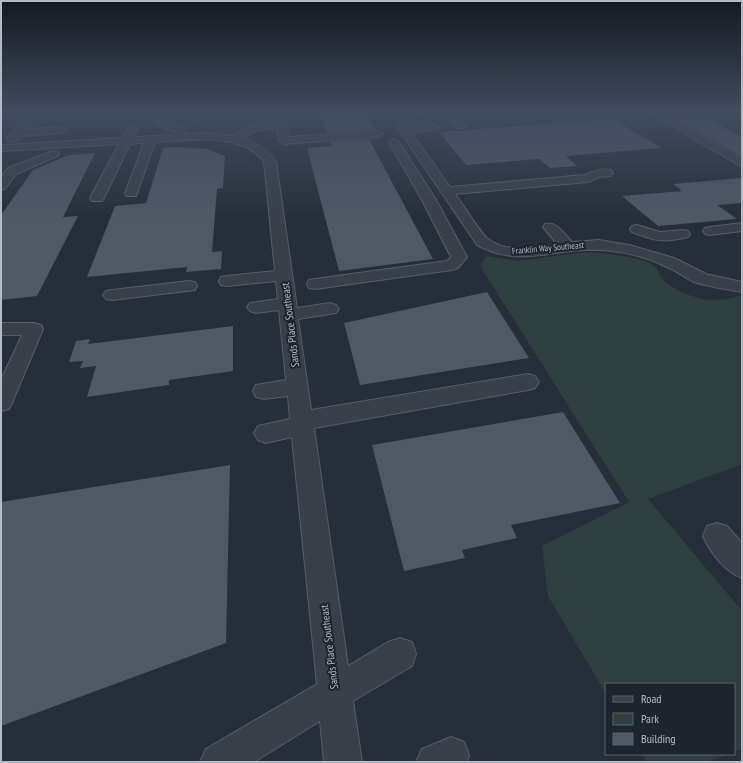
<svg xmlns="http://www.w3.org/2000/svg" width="743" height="763" font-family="'PT Sans Narrow',sans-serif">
  <rect width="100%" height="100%" fill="#262e39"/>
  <path fill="#2e3f40" d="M 199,113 L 240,113 L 241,126 L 226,135 L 205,133 L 206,129 L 197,124 Z
    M 588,252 C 602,253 641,257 653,265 C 659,269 658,272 661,277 C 671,291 703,302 719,300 C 726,300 733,297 740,296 L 742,297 L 742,464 L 648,499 L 742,611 L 742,749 L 734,752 L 734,684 L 606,684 L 606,694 L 548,596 L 542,546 L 629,502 L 480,266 L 486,256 L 517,261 Z
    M 642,754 L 729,754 L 706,762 L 647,762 Z"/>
  <path fill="#4f5865" d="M 319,113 L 340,113 L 340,114 L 366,113 L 376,130 L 327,133 Z
    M 706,118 L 742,137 L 742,156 L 678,120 Z
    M 613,119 L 661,148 L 566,156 L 577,166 L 550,168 L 539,159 L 466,165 L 439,132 Z
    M 369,139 L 433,259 L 339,271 L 307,148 L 332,146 L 330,142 Z
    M 177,147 L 207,149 L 225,156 L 223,188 L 217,189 L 212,252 L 222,251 L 221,269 L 186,272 L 187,267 L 87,277 L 115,206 L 146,203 L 163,148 Z
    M 95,153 L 63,217 L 78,216 L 37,296 L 1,300 L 1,215 L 33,170 L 69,155 Z
    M 742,178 L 742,203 L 717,205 L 737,219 L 658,226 L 622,196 L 682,191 L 673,184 Z
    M 487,292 L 529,358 L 360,385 L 344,323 Z
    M 233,326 L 233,371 L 169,380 L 169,385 L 87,397 L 96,366 L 80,368 L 83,361 L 69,362 L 76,341 L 90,339 L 88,344 Z
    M 563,412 L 620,503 L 511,525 L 517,538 L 462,550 L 465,558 L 404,571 L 372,445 Z
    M 230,465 L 226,643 L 1,726 L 1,502 Z"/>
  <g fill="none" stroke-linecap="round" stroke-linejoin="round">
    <defs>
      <path id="minor" d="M 28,113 L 38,113 L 27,129 L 61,127 L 66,130 L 61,133 L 21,136 L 16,141 L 8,141 L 7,139 L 8,137 L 24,121 Z
        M 157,113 L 167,113 L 166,121 L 183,128 L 186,134 L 205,133 L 230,136 L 252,125 L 278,124 L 282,122 L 287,125 L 289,137 L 378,131 L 383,134 L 378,137 L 284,144 L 279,141 L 277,128 L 258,130 L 242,138 C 257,142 267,149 276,162 L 297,308 L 330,303 L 336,305 L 339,309 L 336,313 L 298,319 L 311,410 L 528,374 L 535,376 L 539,382 L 535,388 L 528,390 L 314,428 L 348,666 L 388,642 L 400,638 L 412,642 L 416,654 L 412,666 L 353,701 L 362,762 L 324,762 L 320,721 L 254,762 L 200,762 L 206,749 L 317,684 L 292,437 L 266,443 L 258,440 L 254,433 L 258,426 L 290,419 L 288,396 L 264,399 L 256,397 L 253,391 L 256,385 L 286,380 L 279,310 L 256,313 L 250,311 L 247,307 L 250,303 L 278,299 L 276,281 L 227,286 L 221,285 L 219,281 L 221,277 L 227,276 L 275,271 L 264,162 C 242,131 188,140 155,142 L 137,193 L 136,196 L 126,196 L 125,193 L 144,143 L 130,144 L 104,198 L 102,201 L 92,201 L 90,198 L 119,144 L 1,151 L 1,145 L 3,145 L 122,138 L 128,127 L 132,126 L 137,129 L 133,137 L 176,135 L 175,132 L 157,125 L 156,123 Z
        M 407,113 L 419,113 L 408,120 L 407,126 L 434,124 L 439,127 L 434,130 L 411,132 L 450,187 L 585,175 C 593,171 602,168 611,170 L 613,173 L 611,176 L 599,177 L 588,182 L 455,194 C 463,204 480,233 488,239 C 507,254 536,247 557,244 L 543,227 L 545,224 C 557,221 564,234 572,242 L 599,240 L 629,245 L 674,258 L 706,274 L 742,282 L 742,292 C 726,289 709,287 694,282 C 685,278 677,271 667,267 C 647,257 622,251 599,250 C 554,247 521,269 477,245 L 398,128 L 398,119 Z
        M 650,113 L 662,113 L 742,158 L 742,167 Z
        M 734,113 L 742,113 L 742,116 L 736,115 Z
        M 455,117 C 460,118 462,122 465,126 L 464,128 L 456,128 L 450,120 Z
        M 394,139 L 399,142 L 436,200 L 467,257 L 458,268 L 452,270 L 315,289 L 309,288 L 307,284 L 309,280 L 315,279 L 447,261 L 451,257 L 422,200 L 389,142 Z
        M 53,151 L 57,152 L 59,154 L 57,156 L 16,174 L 5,189 L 1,190 L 1,177 L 8,168 Z
        M 742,223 L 742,231 L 710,235 L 705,234 L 703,231 L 705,228 L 710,227 Z
        M 637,225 L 660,232 L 683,230 L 688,231 L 690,234 L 688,237 C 663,243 655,241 632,232 L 630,229 L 632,226 Z
        M 189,281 L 195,282 L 197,286 L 195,290 L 112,300 L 106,299 L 103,295 L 106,291 L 112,290 Z
        M 1,323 L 34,323 L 41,325 L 43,329 L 12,403 L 9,409 L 1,411 L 1,380 L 22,335 L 1,335 Z
        M 717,523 L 727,526 L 742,543 L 742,578 C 725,572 710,552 703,536 L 707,526 Z
        M 451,737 L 464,742 L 469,755 L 467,762 L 416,762 L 422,749 Z"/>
    </defs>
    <use href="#minor" stroke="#585e68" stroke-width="2"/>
    <use href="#minor" fill="#3a404a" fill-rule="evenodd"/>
  </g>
  <linearGradient id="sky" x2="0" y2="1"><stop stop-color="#15191f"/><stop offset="0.51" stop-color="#414c5f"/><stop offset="1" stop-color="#414c5f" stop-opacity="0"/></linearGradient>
  <rect width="743" height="220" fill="url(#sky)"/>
  <g text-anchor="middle" stroke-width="4" stroke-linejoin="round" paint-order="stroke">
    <g font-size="9" fill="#b5bbc5" stroke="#1f252f">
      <text transform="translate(548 248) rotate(-5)" y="3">Franklin Way Southeast</text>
    </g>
    <g font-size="11" fill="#b5bbc5" stroke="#1f252f">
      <text transform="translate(290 325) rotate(-97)" y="4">Sands Place Southeast</text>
      <text transform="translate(329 647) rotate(-97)" y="4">Sands Place Southeast</text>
    </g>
  </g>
  <rect width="743" height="763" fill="none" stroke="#b5bbc5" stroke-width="4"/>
  <rect x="605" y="683" width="130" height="72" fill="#1f252f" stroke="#5b616b"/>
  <rect x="613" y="696" width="20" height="6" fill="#3a404a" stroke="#5b616b"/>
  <text x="641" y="703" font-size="12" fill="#b5bbc5">Road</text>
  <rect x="613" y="713" width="20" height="12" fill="#2e3f40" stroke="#5b616b"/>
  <text x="641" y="723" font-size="12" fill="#b5bbc5">Park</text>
  <rect x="613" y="733" width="20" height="12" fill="#4f5865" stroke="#5b616b"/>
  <text x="641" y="743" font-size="12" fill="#b5bbc5">Building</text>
</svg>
